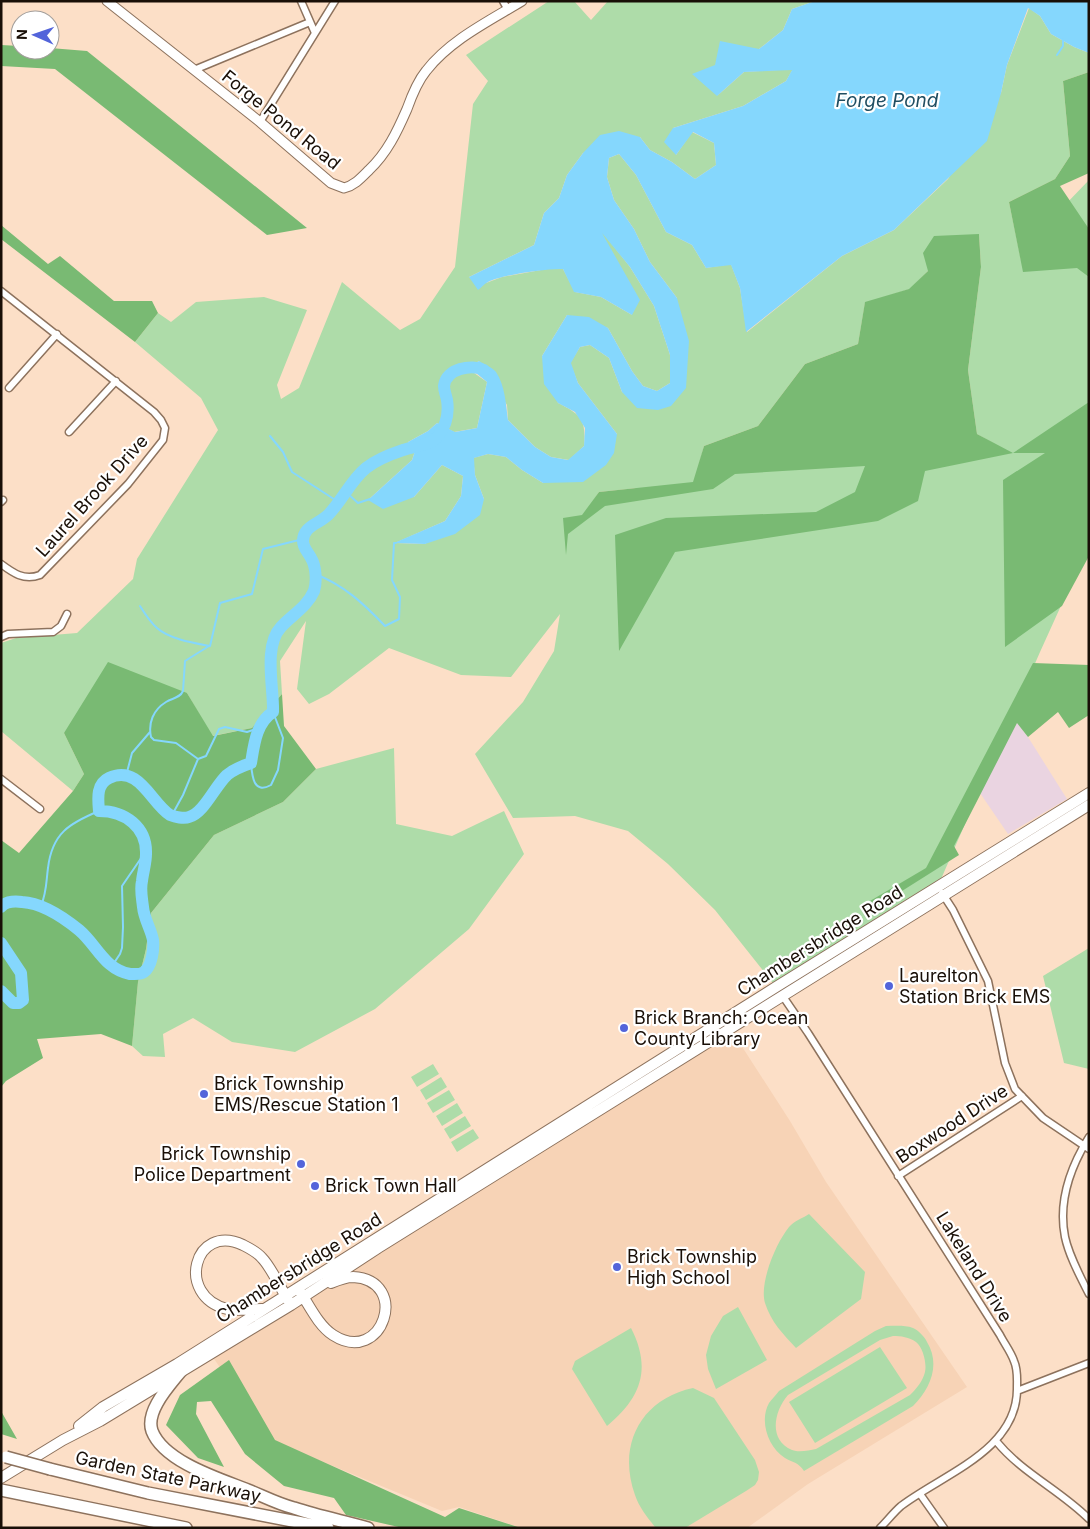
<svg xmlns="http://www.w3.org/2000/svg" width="1090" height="1529" font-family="Inter,sans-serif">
  <rect width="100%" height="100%" fill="#fcdfc7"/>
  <path fill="#ead4e1" d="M 1017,722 L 1028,737 L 1067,799 L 1008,834 L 980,793 Z"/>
  <path fill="#f7d3b6" d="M 730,1028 L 790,1121 L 826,1182 L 967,1387 L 808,1484 L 747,1528 L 521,1528 L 459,1507 L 442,1511 L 270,1440 L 210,1353 Z"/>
  <path fill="#aedca9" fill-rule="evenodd" d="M 549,1 L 574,1 L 591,20 L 608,1 L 815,1 L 792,9 L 783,30 L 759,49 L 717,96 L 744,72 L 793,69 L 786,81 L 743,106 L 673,128 L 676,155 L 692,132 L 714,143 L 716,165 L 695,179 L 672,162 L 650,150 L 640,137 L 583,153 L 567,175 L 559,198 L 544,213 L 534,245 L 469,277 L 486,283 L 502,277 L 552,268 L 563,269 L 575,292 L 601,297 L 632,315 L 600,229 L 630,267 L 654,306 L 670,355 L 670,383 L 657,391 L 643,386 L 632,371 L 608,328 L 567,315 L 542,356 L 558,403 C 582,415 586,420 584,446 L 569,460 L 551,457 L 535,447 L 508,420 L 507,405 L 479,361 L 467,368 L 487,382 L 477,428 L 454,432 L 437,423 L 428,431 L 408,442 L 415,451 L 412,460 L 368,500 L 414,497 L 442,465 L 463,476 L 461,496 L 445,521 L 395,543 L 425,544 L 484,499 L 475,475 L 473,458 L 488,454 L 506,457 L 522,470 L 543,483 L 617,434 L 578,383 L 570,363 L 580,347 L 590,345 L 609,358 L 622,392 L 671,406 L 677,298 L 650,262 L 634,229 L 614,200 L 607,177 L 609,158 L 619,154 L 636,175 L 666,232 L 692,245 L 706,268 L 731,264 L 740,288 L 747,332 L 842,256 L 894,230 L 948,179 L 1001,93 L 1007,65 L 1029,8 L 1040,16 L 1051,34 L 1074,47 L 1089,53 L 1089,72 L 1063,81 L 1070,156 L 1055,179 L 1009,202 L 1021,260 L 1039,232 L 1089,180 L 1089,544 L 1040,652 L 938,886 L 776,987 L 715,910 L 668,864 L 628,831 L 575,816 L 513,818 L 475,754 L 523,702 L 554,651 L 560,614 L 511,677 L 461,675 L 389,648 L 329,694 L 309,704 L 297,689 L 306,621 L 280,661 L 282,694 L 252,728 L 212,736 L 187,693 L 64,733 L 84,774 L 73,791 L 1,731 L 1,643 L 16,638 L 77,633 L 133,579 L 137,559 L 218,430 L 201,398 L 135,342 L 158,313 L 171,322 L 196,302 L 264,297 L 307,310 L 277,385 L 281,399 L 299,388 L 342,282 L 400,330 L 420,319 L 455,267 L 473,104 L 488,81 L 466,55 ZM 979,234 L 981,267 L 968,370 L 977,434 L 998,446 L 697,472 L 704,446 L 758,426 L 805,364 L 858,344 L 865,303 L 910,289 L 928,271 ZM 637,488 L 593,501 L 599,492 Z
    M 394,748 L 396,824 L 452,836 L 504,811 L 524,854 L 469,929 L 375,1009 L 295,1052 L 232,1042 L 193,1018 L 163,1034 L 165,1057 L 143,1056 L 132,1046 L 138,982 L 146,949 L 151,913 L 214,835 L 283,802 L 316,769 Z
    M 1089,948 L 1089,1069 L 1064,1063 L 1043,976 Z
    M 433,1064 L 439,1074 L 417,1087 L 411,1077 Z
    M 441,1077 L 447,1087 L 426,1100 L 420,1090 Z
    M 449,1090 L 455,1100 L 433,1113 L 427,1103 Z
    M 457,1103 L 463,1113 L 442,1126 L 436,1116 Z
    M 465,1116 L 471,1126 L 450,1139 L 444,1129 Z
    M 473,1129 L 479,1138 L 457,1152 L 451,1142 Z
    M 809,1214 L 865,1272 L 861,1299 L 796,1348 C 783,1334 771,1322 765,1303 C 759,1283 776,1243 789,1227 C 794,1221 803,1218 809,1214 Z
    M 738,1307 L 767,1360 L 716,1389 L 708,1369 L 706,1355 L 711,1336 L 723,1316 Z
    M 886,1326 C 895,1326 905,1325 913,1328 C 918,1330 925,1337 927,1342 C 941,1365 930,1389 913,1406 L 804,1471 C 798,1462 794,1463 785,1458 C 768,1447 759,1421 769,1403 C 772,1399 776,1395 779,1391 L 875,1331 ZM 893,1336 C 901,1336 909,1337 916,1342 C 923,1347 927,1364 925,1372 C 923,1381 916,1389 910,1395 L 816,1449 C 809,1450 800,1453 792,1450 C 768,1440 774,1411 788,1395 L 880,1340 Z
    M 631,1328 C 652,1369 641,1398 607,1426 L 572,1369 L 575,1361 Z
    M 880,1347 L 907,1388 L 815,1443 L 789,1402 Z
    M 693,1388 L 714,1398 L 755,1460 L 759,1472 L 758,1480 L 755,1485 L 746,1491 L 685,1528 L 655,1527 C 647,1517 639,1507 635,1495 C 617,1445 641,1399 693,1388 Z"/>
  <path fill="#79ba73" d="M 1,45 L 20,46 L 20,50 L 50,50 L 50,48 L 87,51 L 307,228 L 267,235 L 55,69 L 1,66 Z
    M 1089,72 L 1089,173 L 1060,186 L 1089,229 L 1089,277 L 1077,268 L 1023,272 L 1009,202 L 1055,179 L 1070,156 L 1063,81 Z
    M 1,225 L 48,264 L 60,256 L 114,301 L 152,301 L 158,313 L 135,342 L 1,239 Z
    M 979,234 L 981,267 L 968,370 L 977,434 L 1013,453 L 1089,402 L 1089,556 L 1062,606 L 1005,647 L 1003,480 L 1045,453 L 1013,453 L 925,471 L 918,501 L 878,521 L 675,552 L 619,651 L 615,535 L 666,518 L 816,512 L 855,492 L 865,466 L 735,474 L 713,489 L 605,506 L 568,534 L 566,555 L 563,518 L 582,515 L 599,492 L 693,482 L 704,446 L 758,426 L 805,364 L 858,344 L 865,302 L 909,289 L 928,271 L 923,253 L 934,236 Z
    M 108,662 L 187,693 L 213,736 L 252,728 L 282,694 L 284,726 L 316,769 L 283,802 L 214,835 L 151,913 L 146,949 L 138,982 L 132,1046 L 101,1034 L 37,1039 L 43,1058 L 6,1081 L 1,1087 L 1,840 L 19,853 L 73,791 L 84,774 L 64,733 Z
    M 1033,663 L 1089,665 L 1089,715 L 1069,728 L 1058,712 L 1028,737 L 1017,723 L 954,846 L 959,855 L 875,908 L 870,901 L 926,868 Z
    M 229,1360 L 275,1440 L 445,1517 L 459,1508 L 521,1528 L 403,1528 L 346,1515 L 334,1498 L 284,1486 L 245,1454 L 211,1401 L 197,1402 L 196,1414 L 224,1467 L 198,1458 L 166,1425 L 180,1395 Z
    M 1,1411 L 17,1439 L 1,1434 Z"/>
  <path fill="#85d7fd" d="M 815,1 L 1089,1 L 1089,53 L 1074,47 L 1051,34 L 1040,16 L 1028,8 L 1007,65 L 1001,93 L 987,141 L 894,230 L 842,256 L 746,332 L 740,288 L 731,265 L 706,268 L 692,245 L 666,232 L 636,175 L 619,154 L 609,158 L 607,177 L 614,200 L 634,229 L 650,262 L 677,298 L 689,341 L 686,388 L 671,406 L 658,410 L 637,408 L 622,392 L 609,358 L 590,345 L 580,347 L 571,363 L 578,383 L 617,434 L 614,453 L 606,465 L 583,482 L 543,483 L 522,470 L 506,457 L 488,454 L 474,458 L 475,475 L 484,499 L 480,515 L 455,534 L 425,544 L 394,543 L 445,521 L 461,496 L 463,476 L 442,465 L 414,497 L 383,509 L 368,500 L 412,460 L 415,451 L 408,442 L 428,431 L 437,423 L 455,432 L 477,428 L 487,382 L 476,373 L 467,368 L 479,361 C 484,364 493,368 496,372 C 505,385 506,405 508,420 L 535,447 L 551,457 L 568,460 L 584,446 L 585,428 L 575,412 L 558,403 L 544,384 L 542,356 L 567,315 L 589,317 L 608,328 L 632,371 L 643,386 L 657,391 L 670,383 L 670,355 L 654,306 L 630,267 L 602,233 L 640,300 L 632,315 L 601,297 L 574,292 L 563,269 C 548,268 501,275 488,282 C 484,284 481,288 478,290 L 469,277 L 534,245 L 544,213 L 559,198 L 567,175 L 583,153 L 600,135 L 619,131 L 640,137 L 650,150 L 672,162 L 695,179 L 716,165 L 714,143 L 693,132 L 676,155 L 664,142 L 673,128 L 743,106 L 786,81 L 792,70 L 744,72 L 717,96 L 692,74 L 715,65 L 720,41 L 759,49 L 783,30 L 792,9 Z"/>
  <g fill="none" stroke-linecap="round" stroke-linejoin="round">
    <path stroke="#85d7fd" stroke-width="2" d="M 1057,55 L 1063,46 L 1063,39
      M 270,436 L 283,452 L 292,472 L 340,503
      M 347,493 L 358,503 L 370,499
      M 315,574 C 344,585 364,604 385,626 L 399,619 L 400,597 L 392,580 L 394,543 L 396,543
      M 140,606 C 145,614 150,622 157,628 C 169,639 194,643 210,646 L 220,603 L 252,594 L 263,549 L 303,539
      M 198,759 L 176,743 L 154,740 L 151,737 C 148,723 153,710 166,702 C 173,698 180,698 183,691 L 185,661 L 209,646
      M 251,763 C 252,775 253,795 271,785 L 278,770 L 283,738 L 273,712
      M 126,776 L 132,753 L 150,732
      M 172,815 L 183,795 L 198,759 L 206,756 L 219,729 L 225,727 L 247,732 L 259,728
      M 41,906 C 47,891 46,882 48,868 C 52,833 70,823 99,811
      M 112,966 L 120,954 L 122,948 L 123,927 L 122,886 L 146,851"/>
    <path stroke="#85d7fd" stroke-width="12" d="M 1,907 C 6,901 14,901 22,902 C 43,903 63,917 79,930 C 97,945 104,969 130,974 C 135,974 140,975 144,972 C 152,966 154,949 153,940 C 151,929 144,919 143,907 C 142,898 140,890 142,881 C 143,872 146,863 146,854 C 147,827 125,811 99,811 C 98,799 96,784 109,778 C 139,764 151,803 170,815 C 175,817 184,819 189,817 C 204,813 215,786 227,775 C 234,769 242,766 251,763 C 254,745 256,723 273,712 C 274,689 263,646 281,627 C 292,615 307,607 314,591 C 317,582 316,566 311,558 C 308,552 303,548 303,541 C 303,526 319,524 328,515 C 342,501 351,480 366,468 C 376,460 391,454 403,450 C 414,446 430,446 438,436 C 446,426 449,413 447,400 C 446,395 444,391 444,386 C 446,368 472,364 484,370
      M 1,943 L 21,973 L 23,1000 L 19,1003 L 13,1003 L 1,991"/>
    <defs>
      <path id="street" d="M 301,1 L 315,33
        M 503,1 L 508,10
        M 194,70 L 310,22
        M 260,122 L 335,1
        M 1,291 L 154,412 L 161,420 L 165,428 L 163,440 L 128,484 L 40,575 C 24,581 13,573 1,564
        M 9,388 L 57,334
        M 69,432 L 116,381
        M 1,502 L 3,500
        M 1,637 L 8,634 L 53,632 L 61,626 L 67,614
        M 1,779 L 40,809
        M 942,893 L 953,910 L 988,981 L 1005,1063 L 1015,1089 L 1043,1118 L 1089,1149
        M 782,995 L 808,1033 L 1000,1335 C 1004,1343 1011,1352 1014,1361 C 1018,1370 1017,1379 1017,1388 C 1018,1450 943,1474 901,1506 C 894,1512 887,1521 880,1528
        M 1089,1137 C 1071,1166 1058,1202 1065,1237 C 1069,1256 1080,1276 1089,1294
        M 898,1176 L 1022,1096
        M 1017,1391 L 1089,1363
        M 996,1441 C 1022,1473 1060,1490 1089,1519
        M 920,1494 L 944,1528"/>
      <path id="secondary" d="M 107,1 L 260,122 L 331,183 L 344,188 C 355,185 361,178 369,170 C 387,153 397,132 407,109 C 412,95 417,82 426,71 C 450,40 489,21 522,1"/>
      <path id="primary" d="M 301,1293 C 310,1307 319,1326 333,1335 C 383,1367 411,1280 353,1277 C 345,1277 338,1280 331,1283
        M 262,1309 C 250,1309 238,1311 227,1309 C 175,1296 194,1222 243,1245 C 249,1248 257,1252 262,1258 C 271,1267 281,1289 288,1300
        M 79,1426 L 103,1407 L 177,1364 L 776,987 L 1089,793
        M 1,1478 L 63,1440 L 100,1421 L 291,1305 L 378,1248 L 1089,805"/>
      <path id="highway" d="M 181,1371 C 170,1385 145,1411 152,1431 C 164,1462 220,1479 248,1490 C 263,1496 278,1504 294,1508 C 318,1516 343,1521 368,1528
        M 50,1469 L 148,1493 L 328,1528
        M 1,1490 L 186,1528"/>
    </defs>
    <use href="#street" stroke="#8d725d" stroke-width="9"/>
    <use href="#secondary" stroke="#8d725d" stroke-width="11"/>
    <use href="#primary" stroke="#8d725d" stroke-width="12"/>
    <use href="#highway" stroke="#8d725d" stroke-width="14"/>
    <use href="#street" stroke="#fff" stroke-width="6"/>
    <use href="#secondary" stroke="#fff" stroke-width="9"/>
    <use href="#primary" stroke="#fff" stroke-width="10"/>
    <use href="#highway" stroke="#fff" stroke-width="11"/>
    <defs>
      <path id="highway-bridge" d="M 6,1457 L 50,1469"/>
    </defs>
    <use href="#highway-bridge" stroke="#8d725d" stroke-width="14" stroke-linecap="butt"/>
    <use href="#highway-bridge" stroke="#fff" stroke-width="11"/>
  </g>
  <g fill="#5364da" stroke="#fff" stroke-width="2">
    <circle cx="889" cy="986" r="5"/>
    <circle cx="624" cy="1028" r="5"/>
    <circle cx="204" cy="1094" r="5"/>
    <circle cx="301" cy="1164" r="5"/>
    <circle cx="315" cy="1186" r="5"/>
    <circle cx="617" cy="1267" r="5"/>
  </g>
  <g text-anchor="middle" stroke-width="4.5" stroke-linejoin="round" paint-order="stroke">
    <g font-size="18" fill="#190f07" stroke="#fff">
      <text transform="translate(281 120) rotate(39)" y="6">Forge Pond Road</text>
      <text transform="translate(92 496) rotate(-48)" y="6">Laurel Brook Drive</text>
      <text transform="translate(820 941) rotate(-32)" y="6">Chambersbridge Road</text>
      <text transform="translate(952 1124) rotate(-33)" y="6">Boxwood Drive</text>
      <text transform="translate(974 1267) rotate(58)" y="6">Lakeland Drive</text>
      <text transform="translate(299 1268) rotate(-32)" y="6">Chambersbridge Road</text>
      <text transform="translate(168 1477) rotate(12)" y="6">Garden State Parkway</text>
    </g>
    <g font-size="18" fill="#190f07" stroke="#fff" text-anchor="start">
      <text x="899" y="982">Laurelton<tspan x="899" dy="21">Station Brick EMS</tspan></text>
      <text x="634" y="1024">Brick Branch: Ocean<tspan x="634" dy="21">County Library</tspan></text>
      <text x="214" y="1090">Brick Township<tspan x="214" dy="21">EMS/Rescue Station 1</tspan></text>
      <text x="291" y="1160" text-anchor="end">Brick Township<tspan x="291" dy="21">Police Department</tspan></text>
      <text x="325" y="1192">Brick Town Hall</text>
      <text x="627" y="1263">Brick Township<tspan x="627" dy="21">High School</tspan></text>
    </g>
    <g font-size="19" font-style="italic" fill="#204e62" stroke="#fff">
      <text x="887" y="107">Forge Pond</text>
    </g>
  </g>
  <rect width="1090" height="1529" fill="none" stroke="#190f07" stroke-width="5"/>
  <g transform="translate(35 35) rotate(272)"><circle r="24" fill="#ffffff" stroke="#a39f9c"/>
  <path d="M0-4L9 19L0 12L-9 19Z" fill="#5364da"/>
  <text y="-8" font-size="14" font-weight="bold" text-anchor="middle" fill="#190f07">N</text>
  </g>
</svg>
